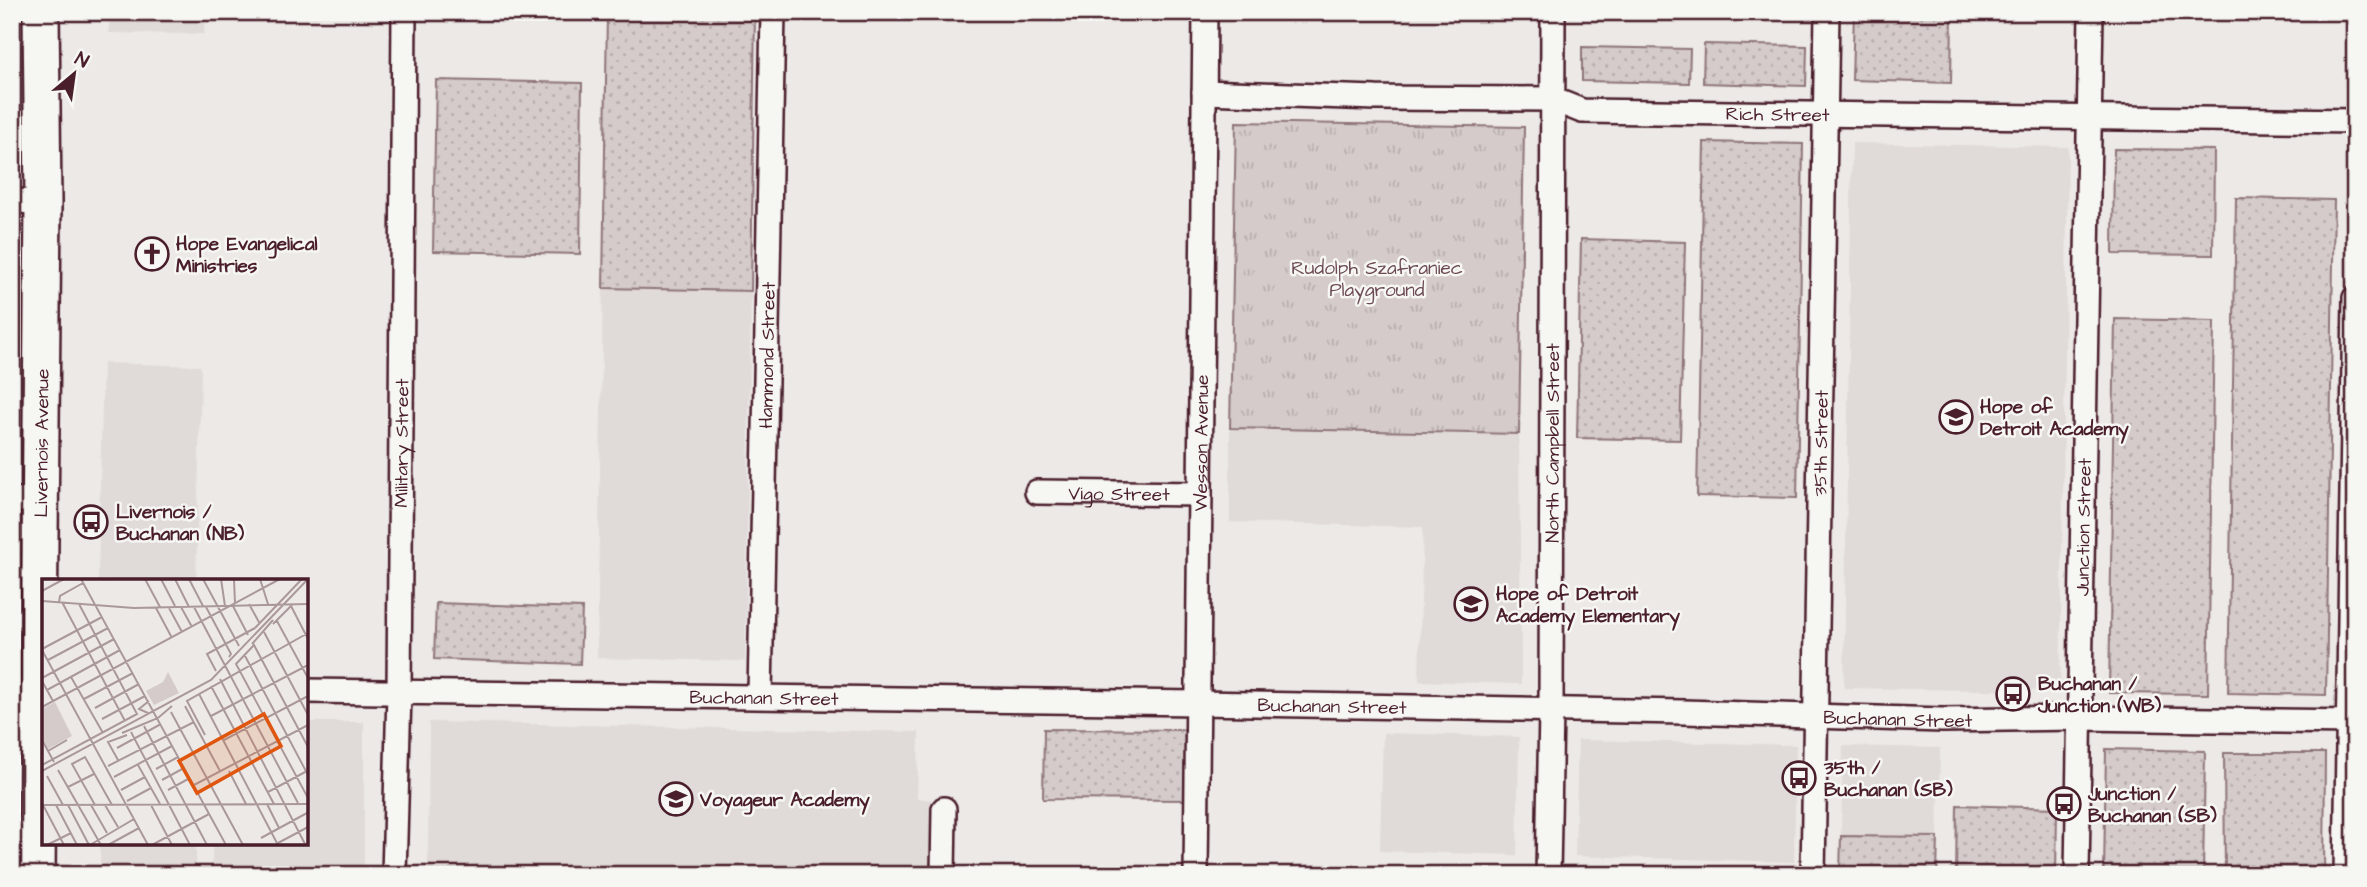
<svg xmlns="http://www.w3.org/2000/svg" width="2367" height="887" font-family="'Architects Daughter',sans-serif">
  <defs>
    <pattern id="grass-dots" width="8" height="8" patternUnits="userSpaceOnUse" patternTransform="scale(1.75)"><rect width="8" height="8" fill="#d4cbca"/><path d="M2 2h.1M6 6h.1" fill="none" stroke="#b8aeae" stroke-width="1.8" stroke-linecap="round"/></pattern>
    <pattern id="park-tufts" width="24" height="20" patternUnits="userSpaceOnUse" patternTransform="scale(1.75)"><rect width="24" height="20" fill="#d4cbca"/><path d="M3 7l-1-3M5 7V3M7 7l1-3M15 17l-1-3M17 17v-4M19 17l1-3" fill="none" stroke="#b8aeae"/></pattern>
  </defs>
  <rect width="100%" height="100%" fill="#ece9e6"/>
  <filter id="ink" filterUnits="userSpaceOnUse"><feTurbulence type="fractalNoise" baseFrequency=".0143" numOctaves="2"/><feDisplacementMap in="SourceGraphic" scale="14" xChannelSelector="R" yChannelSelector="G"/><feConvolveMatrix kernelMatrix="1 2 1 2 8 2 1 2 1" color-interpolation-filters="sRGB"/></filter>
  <g filter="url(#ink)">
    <path fill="#e0dad8" d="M 109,12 L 205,12 L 204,34 L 109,33 Z
      M 1852,143 L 2068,147 L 2060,691 L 1844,688 Z
      M 603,288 L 751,291 L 745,661 L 597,658 Z
      M 103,363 L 201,366 L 196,581 L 98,581 Z
      M 1230,428 L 1519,434 L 1521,684 L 1419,681 L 1423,527 L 1230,522 Z
      M 306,722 L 364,722 L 364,875 L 211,875 L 213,843 L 306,843 Z
      M 429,722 L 919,732 L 917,798 L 932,800 L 930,875 L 428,875 Z
      M 1383,733 L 1519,737 L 1517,855 L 1380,851 Z
      M 1578,740 L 1796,745 L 1794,862 L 1575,856 Z
      M 1843,746 L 1940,748 L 1938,837 L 1841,836 Z
      M 100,843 L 196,843 L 196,875 L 100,875 Z"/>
    <path fill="url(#grass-dots)" stroke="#8f757a" stroke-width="2" d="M 607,12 L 755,12 L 751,291 L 603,288 Z
      M 1854,12 L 1952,12 L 1951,83 L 1852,80 Z
      M 1704,44 L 1807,46 L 1806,86 L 1703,83 Z
      M 1582,47 L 1690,49 L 1689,83 L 1582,81 Z
      M 436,80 L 582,83 L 580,254 L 433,251 Z
      M 1704,142 L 1803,144 L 1797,498 L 1697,496 Z
      M 2114,149 L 2214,150 L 2213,255 L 2113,254 Z
      M 2236,198 L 2334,200 L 2326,695 L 2228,693 Z
      M 1581,239 L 1685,242 L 1680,440 L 1577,438 Z
      M 2115,319 L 2214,321 L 2208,694 L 2109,693 Z
      M 436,603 L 582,608 L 580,664 L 434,659 Z
      M 1044,729 L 1188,730 L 1187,800 L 1043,799 Z
      M 2106,749 L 2205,751 L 2203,875 L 2104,875 Z
      M 2224,753 L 2325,753 L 2324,875 L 2225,875 Z
      M 1957,805 L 2057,808 L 2056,875 L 1956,875 Z
      M 1841,836 L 1938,837 L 1937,875 L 1840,875 Z"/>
    <path fill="url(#park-tufts)" stroke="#8f757a" stroke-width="2" d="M 1236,122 L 1524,127 L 1519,434 L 1230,428 Z"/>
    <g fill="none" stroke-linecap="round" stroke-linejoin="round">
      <defs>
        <g id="minor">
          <path id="s1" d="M 1204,92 L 1376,98 L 1552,99 L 1582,111 L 2355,121"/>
          <path d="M 12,201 L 43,202"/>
          <path id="s2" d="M 1037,492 L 1200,494"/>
          <path d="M 12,500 L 40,500"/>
          <path id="s3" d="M 306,691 L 1199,703 L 1684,712 L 1943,720 L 2080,718 L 2355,722"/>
          <path id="s4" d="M 760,696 L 773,12"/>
          <path id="s5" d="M 394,875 L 399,693 L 404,12"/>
          <path d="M 943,875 L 944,809"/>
          <path id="s6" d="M 1196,875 L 1205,12"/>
          <path id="s7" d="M 1548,875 L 1551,710 L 1553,12"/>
          <path id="s8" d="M 1813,875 L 1827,12"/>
          <path id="s9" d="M 2077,875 L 2091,12"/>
          <path d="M 2346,875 L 2355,298"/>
        </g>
        <g id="primary">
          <path id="s10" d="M 37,875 L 43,202 L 41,12"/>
        </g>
      </defs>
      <use href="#minor" stroke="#4a1f2b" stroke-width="28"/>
      <use href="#primary" stroke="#4a1f2b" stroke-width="40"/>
      <use href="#minor" stroke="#f6f6f2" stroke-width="23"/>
      <use href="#primary" stroke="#f6f6f2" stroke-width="35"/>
    </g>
  </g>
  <defs>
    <symbol id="church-ring" viewBox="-11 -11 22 22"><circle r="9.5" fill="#f6f6f2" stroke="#4a1f2b" stroke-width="1.5"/><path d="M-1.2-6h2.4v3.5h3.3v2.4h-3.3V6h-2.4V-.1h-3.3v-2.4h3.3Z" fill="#4a1f2b"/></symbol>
    <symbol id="school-ring" viewBox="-11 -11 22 22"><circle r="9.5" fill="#f6f6f2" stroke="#4a1f2b" stroke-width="1.5"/><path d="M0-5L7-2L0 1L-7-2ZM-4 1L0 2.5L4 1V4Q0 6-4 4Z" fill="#4a1f2b"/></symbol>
    <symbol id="bus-ring" viewBox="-11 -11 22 22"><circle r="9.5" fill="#f6f6f2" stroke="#4a1f2b" stroke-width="1.5"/><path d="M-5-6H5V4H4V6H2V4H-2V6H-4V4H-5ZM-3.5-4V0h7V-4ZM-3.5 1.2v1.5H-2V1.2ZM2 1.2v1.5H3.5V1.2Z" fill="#4a1f2b"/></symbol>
  </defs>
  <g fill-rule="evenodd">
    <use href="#church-ring" x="133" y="235" width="38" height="38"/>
    <use href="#school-ring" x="1937" y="398" width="38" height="38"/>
    <use href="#bus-ring" x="72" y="503" width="38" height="38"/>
    <use href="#school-ring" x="1452" y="585" width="38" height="38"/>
    <use href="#bus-ring" x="1994" y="675" width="38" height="38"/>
    <use href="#bus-ring" x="1780" y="759" width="38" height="38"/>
    <use href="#school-ring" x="657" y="780" width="38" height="38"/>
    <use href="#bus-ring" x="2045" y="785" width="38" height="38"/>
  </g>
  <g text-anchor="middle" stroke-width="5" stroke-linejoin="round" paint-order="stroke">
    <g font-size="19" fill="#4a1f2b" stroke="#f6f6f2">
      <text dy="7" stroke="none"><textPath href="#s1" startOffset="576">Rich Street</textPath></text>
      <text dy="7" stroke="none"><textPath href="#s4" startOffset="341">Hammond Street</textPath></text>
      <text dy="7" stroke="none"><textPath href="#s8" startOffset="432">35th Street</textPath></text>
      <text dy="7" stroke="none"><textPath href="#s10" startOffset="432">Livernois Avenue</textPath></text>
      <text dy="7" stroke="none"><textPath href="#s5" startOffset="432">Military Street</textPath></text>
      <text dy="7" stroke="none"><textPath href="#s6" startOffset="432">Wesson Avenue</textPath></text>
      <text dy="7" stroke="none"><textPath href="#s7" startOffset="432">North Campbell Street</textPath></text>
      <text dy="7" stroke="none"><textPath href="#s2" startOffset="82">Vigo Street</textPath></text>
      <text dy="7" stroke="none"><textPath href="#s9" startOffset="348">Junction Street</textPath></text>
      <text dy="7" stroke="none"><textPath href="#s3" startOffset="458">Buchanan Street</textPath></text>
      <text dy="7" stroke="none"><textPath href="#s3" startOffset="1026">Buchanan Street</textPath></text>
      <text dy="7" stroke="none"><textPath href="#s3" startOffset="1592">Buchanan Street</textPath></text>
    </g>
    <g font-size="19" font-weight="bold" fill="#4a1f2b" stroke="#f6f6f2" text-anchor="start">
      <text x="176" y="250">Hope Evangelical<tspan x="176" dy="22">Ministries</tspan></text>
      <text x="1980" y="413">Hope of<tspan x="1980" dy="22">Detroit Academy</tspan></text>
      <text x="116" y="518">Livernois /<tspan x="116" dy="22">Buchanan (NB)</tspan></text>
      <text x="1496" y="600">Hope of Detroit<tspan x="1496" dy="22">Academy Elementary</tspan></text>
      <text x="2038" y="690">Buchanan /<tspan x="2038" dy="22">Junction (WB)</tspan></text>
      <text x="1824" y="774">35th /<tspan x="1824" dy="22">Buchanan (SB)</tspan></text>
      <text x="2088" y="800">Junction /<tspan x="2088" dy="22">Buchanan (SB)</tspan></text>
      <text x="700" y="806">Voyageur Academy</text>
    </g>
    <g font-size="19" fill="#6c4a53" stroke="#f6f6f2">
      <text x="1377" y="274">Rudolph Szafraniec<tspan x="1377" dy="22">Playground</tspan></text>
    </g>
  </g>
  <g transform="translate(42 579)">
    <rect width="266" height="266" fill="#ece9e6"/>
    <path d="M 126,93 L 137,114 L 112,126 L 104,112 L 121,103 Z" fill="#d4cbca"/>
    <path d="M 13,123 L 30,157 L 6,170 L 0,159 L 0,130 Z" fill="#d4cbca"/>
    <path fill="none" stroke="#ab989b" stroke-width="2" d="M 39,0 L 184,266M 103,0 L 118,28M 119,0 L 133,27M 133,0 L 147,28M 147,0 L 161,27M 161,0 L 197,67M 179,0 L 183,27M 192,0 L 193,24M 218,0 L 226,25M 0,12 L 22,0M 0,22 L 92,29 L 266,25M 17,23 L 18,17 L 41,4M 20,23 L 83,142M 207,25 L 218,45M 191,27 L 206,56M 249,27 L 266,60M 139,28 L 150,48M 152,28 L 256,224M 164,28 L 189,75 L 187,78M 114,29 L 130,59M 127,29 L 140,53M 235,42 L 266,99M 231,45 L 250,26M 213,49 L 260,0M 222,53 L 266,136M 210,65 L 231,41M 0,70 L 60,38M 0,71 L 106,266M 202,75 L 266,196M 6,81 L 66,49M 174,92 L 165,75 L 213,49M 29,98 L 61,154M 0,99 L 72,60M 178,100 L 263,265M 0,102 L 11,122M 169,107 L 232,225M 5,111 L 78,71M 157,115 L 236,266M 42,120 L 91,94M 143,127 L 178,192M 0,128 L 238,0M 53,129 L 97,105M 129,133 L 201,266M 106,134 L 97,130 L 107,122M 169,137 L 266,86M 60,140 L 103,117M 102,147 L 165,266M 89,153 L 148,266M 80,154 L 116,139 L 130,127M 163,156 L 145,122 L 266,54M 0,161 L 12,183M 182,161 L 266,117M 266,168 L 212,66 L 194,85 L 266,219M 75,169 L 119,145M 6,172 L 25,161M 76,181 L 66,163 L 85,156M 0,186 L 95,135 L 37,25M 96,186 L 118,225M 66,187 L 152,143M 114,190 L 136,178M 16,191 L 59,266M 0,192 L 169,101 L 266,0M 187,192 L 204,225M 5,197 L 21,226M 72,198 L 130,167M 120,201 L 142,189M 152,206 L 266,146M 26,208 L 52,195M 79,211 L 103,198M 126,211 L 148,199M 226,213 L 265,192M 85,222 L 109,209M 225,225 L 237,249M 0,226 L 266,225M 1,226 L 22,266M 14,226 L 35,266M 26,226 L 47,266M 49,226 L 65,254M 53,226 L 30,185 L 43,178 L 70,226M 63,226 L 76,248M 109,226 L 130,266M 219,259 L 265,234M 236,264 L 266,248M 5,266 L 29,254M 48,266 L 92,240M 66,266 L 97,249M 110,266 L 167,235"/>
    <path fill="#e0560e" fill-opacity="0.15" stroke="#e0560e" stroke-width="3.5" d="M 222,135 L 239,167 L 155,214 L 137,182 Z"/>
    <rect width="266" height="266" fill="none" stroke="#4a1f2b" stroke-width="3.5"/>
  </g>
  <rect width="2367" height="887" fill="none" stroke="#f6f6f2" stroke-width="42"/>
  <rect x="21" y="21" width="2325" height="845" fill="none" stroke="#4a1f2b" stroke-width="2.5" filter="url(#ink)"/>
  <g transform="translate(74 74) rotate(29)" stroke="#f6f6f2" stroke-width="5" paint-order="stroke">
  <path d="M0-5L12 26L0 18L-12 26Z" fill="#4a1f2b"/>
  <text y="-10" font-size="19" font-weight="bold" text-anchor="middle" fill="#4a1f2b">N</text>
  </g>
</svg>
